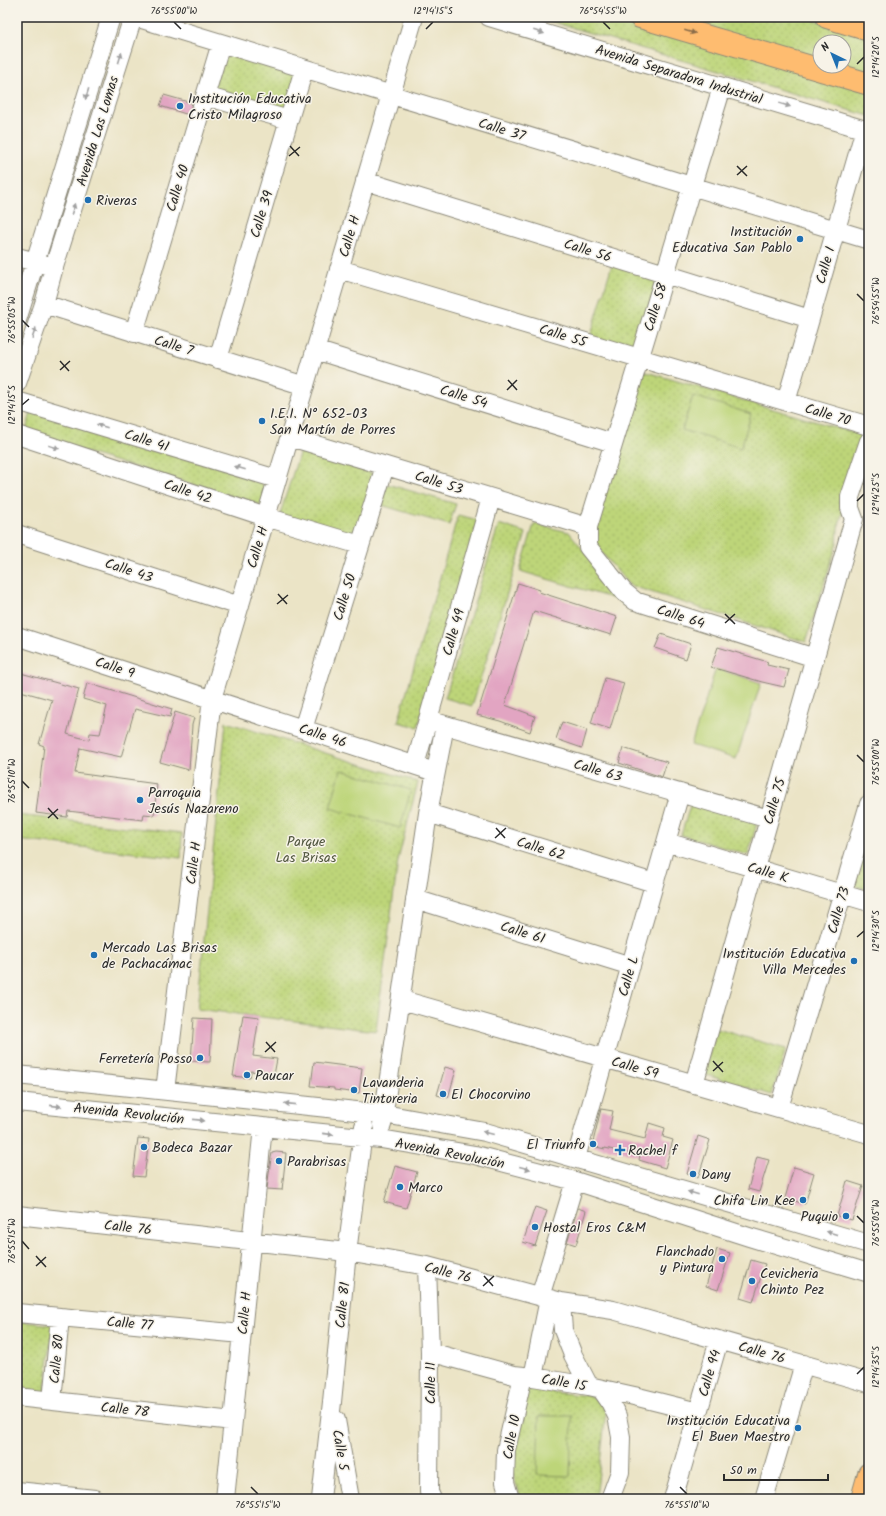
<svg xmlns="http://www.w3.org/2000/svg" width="886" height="1516" font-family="Kalam,sans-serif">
  <defs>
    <pattern id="green-dots" width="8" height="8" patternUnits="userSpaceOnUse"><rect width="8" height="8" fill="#bdd579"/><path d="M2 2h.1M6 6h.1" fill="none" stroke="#a3b769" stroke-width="1.8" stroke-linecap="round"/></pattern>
  </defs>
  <rect width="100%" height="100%" fill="#f7f3e8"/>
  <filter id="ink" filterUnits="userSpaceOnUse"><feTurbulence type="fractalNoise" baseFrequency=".025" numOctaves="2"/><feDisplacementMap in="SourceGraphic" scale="8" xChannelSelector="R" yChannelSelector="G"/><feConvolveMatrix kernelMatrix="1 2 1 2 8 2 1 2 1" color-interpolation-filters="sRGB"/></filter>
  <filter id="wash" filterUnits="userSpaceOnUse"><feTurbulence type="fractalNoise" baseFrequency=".012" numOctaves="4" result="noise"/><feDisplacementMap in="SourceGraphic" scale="16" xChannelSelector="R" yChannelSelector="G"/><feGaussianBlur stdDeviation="0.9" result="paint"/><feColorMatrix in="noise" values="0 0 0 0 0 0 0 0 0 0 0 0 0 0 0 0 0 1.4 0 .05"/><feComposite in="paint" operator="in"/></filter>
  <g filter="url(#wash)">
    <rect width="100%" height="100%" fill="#ebe4c6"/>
    <path fill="url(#green-dots)" stroke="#748052" d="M 536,17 L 619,17 L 869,90 L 869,116 Z
      M 659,17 L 805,17 L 869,36 L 869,79 L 844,66 L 844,42 L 820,42 L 820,64 Z
      M 225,50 L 299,73 L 286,115 L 212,92 Z
      M 612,264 L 658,277 L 636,352 L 590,338 Z
      M 643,371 L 865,436 L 838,528 L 837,543 L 806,642 L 629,585 L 593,542 L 593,534 Z
      M 32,409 L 269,480 L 261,505 L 25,434 Z
      M 300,451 L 377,475 L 357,538 L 280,514 Z
      M 387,484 L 456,504 L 449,525 L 381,505 Z
      M 458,515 L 478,520 L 418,727 L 398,722 Z
      M 499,524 L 526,533 L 472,706 L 445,698 Z
      M 534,524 L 569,532 L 625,602 L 520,571 Z
      M 226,722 L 418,782 L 398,860 L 376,1031 L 197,1009 Z
      M 691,803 L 757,823 L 748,855 L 681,835 Z
      M 17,815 L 182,833 L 181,858 L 17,840 Z
      M 865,837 L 869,838 L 869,890 L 851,885 Z
      M 717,1029 L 786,1049 L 772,1095 L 703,1074 Z
      M 17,1321 L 53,1325 L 44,1397 L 17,1394 Z
      M 519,1389 L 591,1396 L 598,1400 L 606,1411 L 596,1499 L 523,1499 L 521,1498 L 509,1464 Z"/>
    <path fill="#bdd579" stroke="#748052" d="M 693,396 L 751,414 L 741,448 L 682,430 Z
      M 716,668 L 761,683 L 736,759 L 691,745 Z
      M 341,770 L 411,790 L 400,828 L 330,808 Z
      M 539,1416 L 572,1416 L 570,1476 L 537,1475 Z"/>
    <g id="blocks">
      <path fill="#e2a5c2" d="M 164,95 L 192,103 L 189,115 L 160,106 Z
        M 518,583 L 540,590 L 539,592 L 617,617 L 611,635 L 534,611 L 505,705 L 535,716 L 530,732 L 500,721 L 477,715 Z
        M 661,634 L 691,644 L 686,659 L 655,648 Z
        M 718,647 L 768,662 L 767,665 L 789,670 L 784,687 L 762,682 L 711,667 Z
        M 17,672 L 79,689 L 67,734 L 89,740 L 90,733 L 100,734 L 107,706 L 83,699 L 87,683 L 172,709 L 170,717 L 135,709 L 121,757 L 80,748 L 75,773 L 157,784 L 154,815 L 144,814 L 143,820 L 68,811 L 67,817 L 36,813 L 44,746 L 39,744 L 52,700 L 17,690 Z
        M 605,678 L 624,683 L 610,729 L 591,723 Z
        M 175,712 L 194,718 L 192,725 L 189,770 L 160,762 Z
        M 562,722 L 587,730 L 582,748 L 556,739 Z
        M 623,748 L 667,762 L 662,777 L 619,763 Z
        M 243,1015 L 259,1017 L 253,1056 L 277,1059 L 274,1075 L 251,1071 L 250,1078 L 233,1076 Z
        M 194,1018 L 212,1019 L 210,1062 L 191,1061 Z
        M 314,1062 L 362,1068 L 359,1093 L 334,1090 L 334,1088 L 311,1086 Z
        M 445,1067 L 456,1070 L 448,1098 L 437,1095 Z
        M 601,1109 L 613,1111 L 609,1130 L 645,1139 L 649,1123 L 665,1128 L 663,1137 L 673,1140 L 665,1168 L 639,1160 L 640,1156 L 605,1148 L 605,1149 L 592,1146 Z
        M 698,1136 L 710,1140 L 698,1178 L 687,1174 Z
        M 138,1138 L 149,1139 L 144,1177 L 133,1176 Z
        M 276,1152 L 286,1153 L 282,1190 L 267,1189 L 271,1158 L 272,1153 Z
        M 757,1157 L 769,1160 L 759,1192 L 748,1189 Z
        M 395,1166 L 417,1172 L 406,1208 L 384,1202 Z
        M 794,1167 L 814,1173 L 805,1204 L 785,1198 Z
        M 847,1181 L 863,1186 L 852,1220 L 837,1216 Z
        M 535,1207 L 547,1211 L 535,1246 L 523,1242 Z
        M 578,1208 L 586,1211 L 576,1245 L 567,1242 Z
        M 717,1249 L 730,1253 L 718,1290 L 706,1286 Z
        M 751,1260 L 765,1264 L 753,1302 L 740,1298 Z"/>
    </g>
  </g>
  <g filter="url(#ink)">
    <use href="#blocks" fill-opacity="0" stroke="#8b8878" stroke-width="1"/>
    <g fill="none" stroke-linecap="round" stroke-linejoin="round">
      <defs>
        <path id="minor" d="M 135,17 L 869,240
          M 489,17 L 869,131
          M 722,87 L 588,527 L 588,547 L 624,592 L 635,601 L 815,658
          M 205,96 L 289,120
          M 365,181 L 810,319
          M 17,257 L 47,265
          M 339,269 L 869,426
          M 44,304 L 305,386
          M 17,320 L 111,17
          M 134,333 L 221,43
          M 315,350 L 613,443
          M 218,359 L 304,69
          M 17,383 L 44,304 L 54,267 L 133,17
          M 17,401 L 277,479
          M 786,402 L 865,129
          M 17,435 L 266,517 L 360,545
          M 290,437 L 588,527
          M 854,519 L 850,508 L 850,497 L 869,441
          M 17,534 L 240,606
          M 17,636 L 435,772
          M 428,720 L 769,819
          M 303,729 L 385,466
          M 415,765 L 491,498
          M 428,813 L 654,883
          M 666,842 L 869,902
          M 415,899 L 631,966
          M 402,1000 L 869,1134
          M 17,1075 L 384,1114 L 485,1132 L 869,1244
          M 694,1084 L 854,519
          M 165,1091 L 212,699 L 414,17
          M 17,1102 L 381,1139 L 475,1155 L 575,1181 L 749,1237 L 869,1273
          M 779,1108 L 869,804
          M 382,1125 L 428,813 L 445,725
          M 576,1158 L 680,793
          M 17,1215 L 347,1252 L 427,1266 L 561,1302 L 613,1310 L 869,1383
          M 427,1266 L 430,1352 L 429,1492 L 432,1499
          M 540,1297 L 575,1181
          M 561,1302 L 563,1330 L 573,1355 L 589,1386
          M 17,1313 L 242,1334
          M 430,1352 L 514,1375 L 533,1377 L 589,1386 L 634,1396 L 698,1412
          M 533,1377 L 549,1299
          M 601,1389 L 610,1402 L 617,1416 L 621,1437 L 620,1472 L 610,1499
          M 17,1397 L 233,1421
          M 52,1401 L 60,1317
          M 336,1420 L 350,1499
          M 17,1491 L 95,1499
          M 225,1499 L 263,1127
          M 321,1499 L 332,1402 L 347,1252 L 364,1126
          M 510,1499 L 505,1482 L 506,1450 L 523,1376
          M 673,1499 L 719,1340
          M 764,1499 L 804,1364"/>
        <path id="major" d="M 640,17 L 869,84
          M 827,17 L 869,30
          M 862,1499 L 869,1474"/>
      </defs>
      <use href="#minor" stroke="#8b8878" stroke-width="20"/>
      <use href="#major" stroke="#8b8878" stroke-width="24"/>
      <use href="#minor" stroke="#fff" stroke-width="18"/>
      <use href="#major" stroke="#febc70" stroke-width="22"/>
    </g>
    <defs><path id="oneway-solid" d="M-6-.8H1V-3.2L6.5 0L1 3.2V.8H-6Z"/></defs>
    <g fill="#a0a0a0">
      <use href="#oneway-solid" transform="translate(539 32) rotate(17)"/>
      <use href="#oneway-solid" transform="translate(120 58) rotate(-73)"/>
      <use href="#oneway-solid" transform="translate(87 94) rotate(107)"/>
      <use href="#oneway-solid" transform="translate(785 105) rotate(17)"/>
      <use href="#oneway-solid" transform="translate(73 209) rotate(-73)"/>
      <use href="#oneway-solid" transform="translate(34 333) rotate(-71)"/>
      <use href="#oneway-solid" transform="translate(102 426) rotate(-163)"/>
      <use href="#oneway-solid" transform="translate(54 447) rotate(18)"/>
      <use href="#oneway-solid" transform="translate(240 468) rotate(-163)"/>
      <use href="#oneway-solid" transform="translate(290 1104) rotate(-174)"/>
      <use href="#oneway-solid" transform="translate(56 1106) rotate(6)"/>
      <use href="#oneway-solid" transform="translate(199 1120) rotate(6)"/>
      <use href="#oneway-solid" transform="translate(488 1133) rotate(-165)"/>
      <use href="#oneway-solid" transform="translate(328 1134) rotate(6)"/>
      <use href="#oneway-solid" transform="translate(525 1168) rotate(14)"/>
      <use href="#oneway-solid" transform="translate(693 1193) rotate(-164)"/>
      <use href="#oneway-solid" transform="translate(832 1233) rotate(-164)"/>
    </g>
    <use fill="#8a6c4a" href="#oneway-solid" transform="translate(690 32) rotate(16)"/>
  </g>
  <path fill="none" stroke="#2b2b2b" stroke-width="1.5" d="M 174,22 L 181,29M 603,22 L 610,29M 426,29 L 433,22M 857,64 L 864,57M 290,146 L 299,156M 289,156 L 300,147M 737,166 L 747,176M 737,175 L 747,166M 857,294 L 864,301M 22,320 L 29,327M 60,361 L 69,371M 60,370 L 70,361M 508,380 L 517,390M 507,390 L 517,380M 22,405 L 29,399M 857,501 L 864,494M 278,594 L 287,604M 277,604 L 288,595M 725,614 L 735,624M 725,623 L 735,614M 857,755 L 864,762M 22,781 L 29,788M 48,808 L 58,819M 48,818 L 58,809M 496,828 L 505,838M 495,838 L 506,828M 857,937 L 864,931M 266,1042 L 275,1052M 265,1052 L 276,1042M 713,1061 L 723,1072M 713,1071 L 723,1062M 857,1216 L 864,1223M 22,1241 L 29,1249M 36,1256 L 46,1267M 36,1266 L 46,1257M 484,1276 L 493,1286M 483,1286 L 494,1276M 857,1374 L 864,1367M 251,1487 L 258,1494M 680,1487 L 687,1494"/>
  <g fill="#1f6fb2" stroke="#f7f3e8" stroke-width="1.5">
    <circle cx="180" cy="106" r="4"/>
    <circle cx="88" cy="200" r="4"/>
    <circle cx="800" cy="239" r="4"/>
    <circle cx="262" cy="421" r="4"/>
    <circle cx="140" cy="800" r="4"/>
    <circle cx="94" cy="955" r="4"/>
    <circle cx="854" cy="961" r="4"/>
    <circle cx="200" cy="1058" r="4"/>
    <circle cx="247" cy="1075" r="4"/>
    <circle cx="354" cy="1090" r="4"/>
    <circle cx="443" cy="1094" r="4"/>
    <circle cx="593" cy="1144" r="4"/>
    <circle cx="144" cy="1147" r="4"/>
    <path d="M618 1144h4v4h4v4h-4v4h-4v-4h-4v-4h4z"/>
    <circle cx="279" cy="1161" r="4"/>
    <circle cx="693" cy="1174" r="4"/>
    <circle cx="400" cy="1187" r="4"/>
    <circle cx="803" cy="1200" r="4"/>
    <circle cx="846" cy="1216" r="4"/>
    <circle cx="535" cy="1227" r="4"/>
    <circle cx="722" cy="1259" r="4"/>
    <circle cx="752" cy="1281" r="4"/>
    <circle cx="798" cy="1428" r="4"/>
  </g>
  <g text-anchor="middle" stroke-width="3" stroke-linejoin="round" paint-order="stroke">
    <g font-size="14" fill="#2b2b2b" stroke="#f7f3e8">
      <text transform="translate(679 74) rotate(17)" y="5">Avenida Separadora Industrial</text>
      <text transform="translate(502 129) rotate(17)" y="5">Calle 37</text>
      <text transform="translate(97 131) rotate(-73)" y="5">Avenida Las Lomas</text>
      <text transform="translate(177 188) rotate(-73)" y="5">Calle 40</text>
      <text transform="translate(261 214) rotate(-73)" y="5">Calle 39</text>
      <text transform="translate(349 236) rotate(-74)" y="5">Calle H</text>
      <text transform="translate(588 250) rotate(17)" y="5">Calle 56</text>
      <text transform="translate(825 265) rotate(-74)" y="5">Calle I</text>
      <text transform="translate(655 307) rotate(-73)" y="5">Calle 58</text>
      <text transform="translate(563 335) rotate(17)" y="5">Calle 55</text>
      <text transform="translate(174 345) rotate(17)" y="5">Calle 7</text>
      <text transform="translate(464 396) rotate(17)" y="5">Calle 54</text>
      <text transform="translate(828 414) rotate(16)" y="5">Calle 70</text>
      <text transform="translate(147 440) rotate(17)" y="5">Calle 41</text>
      <text transform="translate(439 482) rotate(17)" y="5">Calle 53</text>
      <text transform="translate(188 491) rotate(18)" y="5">Calle 42</text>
      <text transform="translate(257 547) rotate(-74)" y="5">Calle H</text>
      <text transform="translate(129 570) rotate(18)" y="5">Calle 43</text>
      <text transform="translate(344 597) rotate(-73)" y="5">Calle 50</text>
      <text transform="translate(681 616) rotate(18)" y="5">Calle 64</text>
      <text transform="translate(453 632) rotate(-74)" y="5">Calle 49</text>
      <text transform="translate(115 667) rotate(18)" y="5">Calle 9</text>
      <text transform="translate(323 735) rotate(18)" y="5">Calle 46</text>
      <text transform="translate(598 770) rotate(16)" y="5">Calle 63</text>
      <text transform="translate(774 801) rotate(-74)" y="5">Calle 75</text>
      <text transform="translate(541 848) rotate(17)" y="5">Calle 62</text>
      <text transform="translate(193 863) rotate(-83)" y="5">Calle H</text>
      <text transform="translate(768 872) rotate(16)" y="5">Calle K</text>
      <text transform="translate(838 910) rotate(-74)" y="5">Calle 73</text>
      <text transform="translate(523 932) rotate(17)" y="5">Calle 61</text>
      <text transform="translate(628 976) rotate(-74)" y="5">Calle L</text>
      <text transform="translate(635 1067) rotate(16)" y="5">Calle 59</text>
      <text transform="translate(129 1113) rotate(6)" y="5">Avenida Revolución</text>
      <text transform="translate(450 1153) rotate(11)" y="5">Avenida Revolución</text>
      <text transform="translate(128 1227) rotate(6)" y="5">Calle 76</text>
      <text transform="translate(448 1272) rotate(14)" y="5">Calle 76</text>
      <text transform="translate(342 1305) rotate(-84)" y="5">Calle 81</text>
      <text transform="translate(244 1313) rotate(-85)" y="5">Calle H</text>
      <text transform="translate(130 1323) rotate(5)" y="5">Calle 77</text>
      <text transform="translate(762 1352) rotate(16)" y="5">Calle 76</text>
      <text transform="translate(56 1359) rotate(-85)" y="5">Calle 80</text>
      <text transform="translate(709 1373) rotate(-74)" y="5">Calle 94</text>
      <text transform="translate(564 1382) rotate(10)" y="5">Calle 15</text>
      <text transform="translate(430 1383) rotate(-90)" y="5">Calle 11</text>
      <text transform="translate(125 1409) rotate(6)" y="5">Calle 78</text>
      <text transform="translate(511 1437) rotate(-80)" y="5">Calle 10</text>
      <text transform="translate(341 1450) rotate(80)" y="5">Calle 5</text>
    </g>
    <g font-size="14" fill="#2b2b2b" stroke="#f7f3e8" text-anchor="start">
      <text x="188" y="103">Institución Educativa<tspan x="188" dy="16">Cristo Milagroso</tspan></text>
      <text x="96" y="205">Riveras</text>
      <text x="792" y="236" text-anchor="end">Institución<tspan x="792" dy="16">Educativa San Pablo</tspan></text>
      <text x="270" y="418">I.E.I. N° 652-03<tspan x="270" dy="16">San Martín de Porres</tspan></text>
      <text x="148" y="797">Parroquia<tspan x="148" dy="16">Jesús Nazareno</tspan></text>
      <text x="102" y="952">Mercado Las Brisas<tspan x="102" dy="16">de Pachacámac</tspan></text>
      <text x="846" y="958" text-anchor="end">Institución Educativa<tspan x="846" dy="16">Villa Mercedes</tspan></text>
      <text x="192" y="1063" text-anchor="end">Ferretería Posso</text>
      <text x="255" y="1080">Paucar</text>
      <text x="362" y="1087">Lavanderia<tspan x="362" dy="16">Tintoreria</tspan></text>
      <text x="451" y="1099">El Chocorvino</text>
      <text x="585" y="1149" text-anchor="end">El Triunfo</text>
      <text x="152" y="1152">Bodeca Bazar</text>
      <text x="628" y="1155">Rachel f</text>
      <text x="287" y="1166">Parabrisas</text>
      <text x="701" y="1179">Dany</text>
      <text x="408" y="1192">Marco</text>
      <text x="795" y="1205" text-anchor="end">Chifa Lin Kee</text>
      <text x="838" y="1221" text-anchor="end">Puquio</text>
      <text x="543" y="1232">Hostal Eros C&amp;M</text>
      <text x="714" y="1256" text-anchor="end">Flanchado<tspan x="714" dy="16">y Pintura</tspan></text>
      <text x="760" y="1278">Cevicheria<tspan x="760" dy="16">Chinto Pez</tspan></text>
      <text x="790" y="1425" text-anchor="end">Institución Educativa<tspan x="790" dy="16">El Buen Maestro</tspan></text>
    </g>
    <g font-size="14" fill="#50563e" stroke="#f7f3e8">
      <text x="306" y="846">Parque<tspan x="306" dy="16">Las Brisas</tspan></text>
    </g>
  </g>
  <rect width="886" height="1516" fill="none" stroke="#f7f3e8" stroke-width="44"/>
  <g transform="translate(832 54) rotate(317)"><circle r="19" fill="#f7f3e8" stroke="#a5a39c"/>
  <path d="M0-3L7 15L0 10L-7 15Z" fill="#1f6fb2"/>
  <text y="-6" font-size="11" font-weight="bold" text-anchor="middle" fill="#2b2b2b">N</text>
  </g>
  <path d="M724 1474v6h104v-6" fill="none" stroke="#2b2b2b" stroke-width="2"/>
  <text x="730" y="1474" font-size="12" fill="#2b2b2b" stroke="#f7f3e8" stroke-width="3" paint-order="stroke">50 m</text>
  <rect x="22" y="22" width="842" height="1472" fill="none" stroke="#2b2b2b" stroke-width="1.5"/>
  <g font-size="10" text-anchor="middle" fill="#2b2b2b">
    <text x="174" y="14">76°55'00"W</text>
    <text x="433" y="14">12°14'15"S</text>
    <text x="603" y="14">76°54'55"W</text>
    <text transform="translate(875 57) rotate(-90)" y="4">12°14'20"S</text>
    <text transform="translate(875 301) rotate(-90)" y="4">76°54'55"W</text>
    <text transform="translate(11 320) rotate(-90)" y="4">76°55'05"W</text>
    <text transform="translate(11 405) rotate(-90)" y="4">12°14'15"S</text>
    <text transform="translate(875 494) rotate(-90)" y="4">12°14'25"S</text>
    <text transform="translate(875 762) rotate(-90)" y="4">76°55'00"W</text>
    <text transform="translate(11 781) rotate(-90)" y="4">76°55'10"W</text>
    <text transform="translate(875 931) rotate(-90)" y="4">12°14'30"S</text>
    <text transform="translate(875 1223) rotate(-90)" y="4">76°55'05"W</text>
    <text transform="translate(11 1241) rotate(-90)" y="4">76°55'15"W</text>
    <text transform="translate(875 1367) rotate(-90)" y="4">12°14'35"S</text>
    <text x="258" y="1508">76°55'15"W</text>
    <text x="687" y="1508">76°55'10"W</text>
  </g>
</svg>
